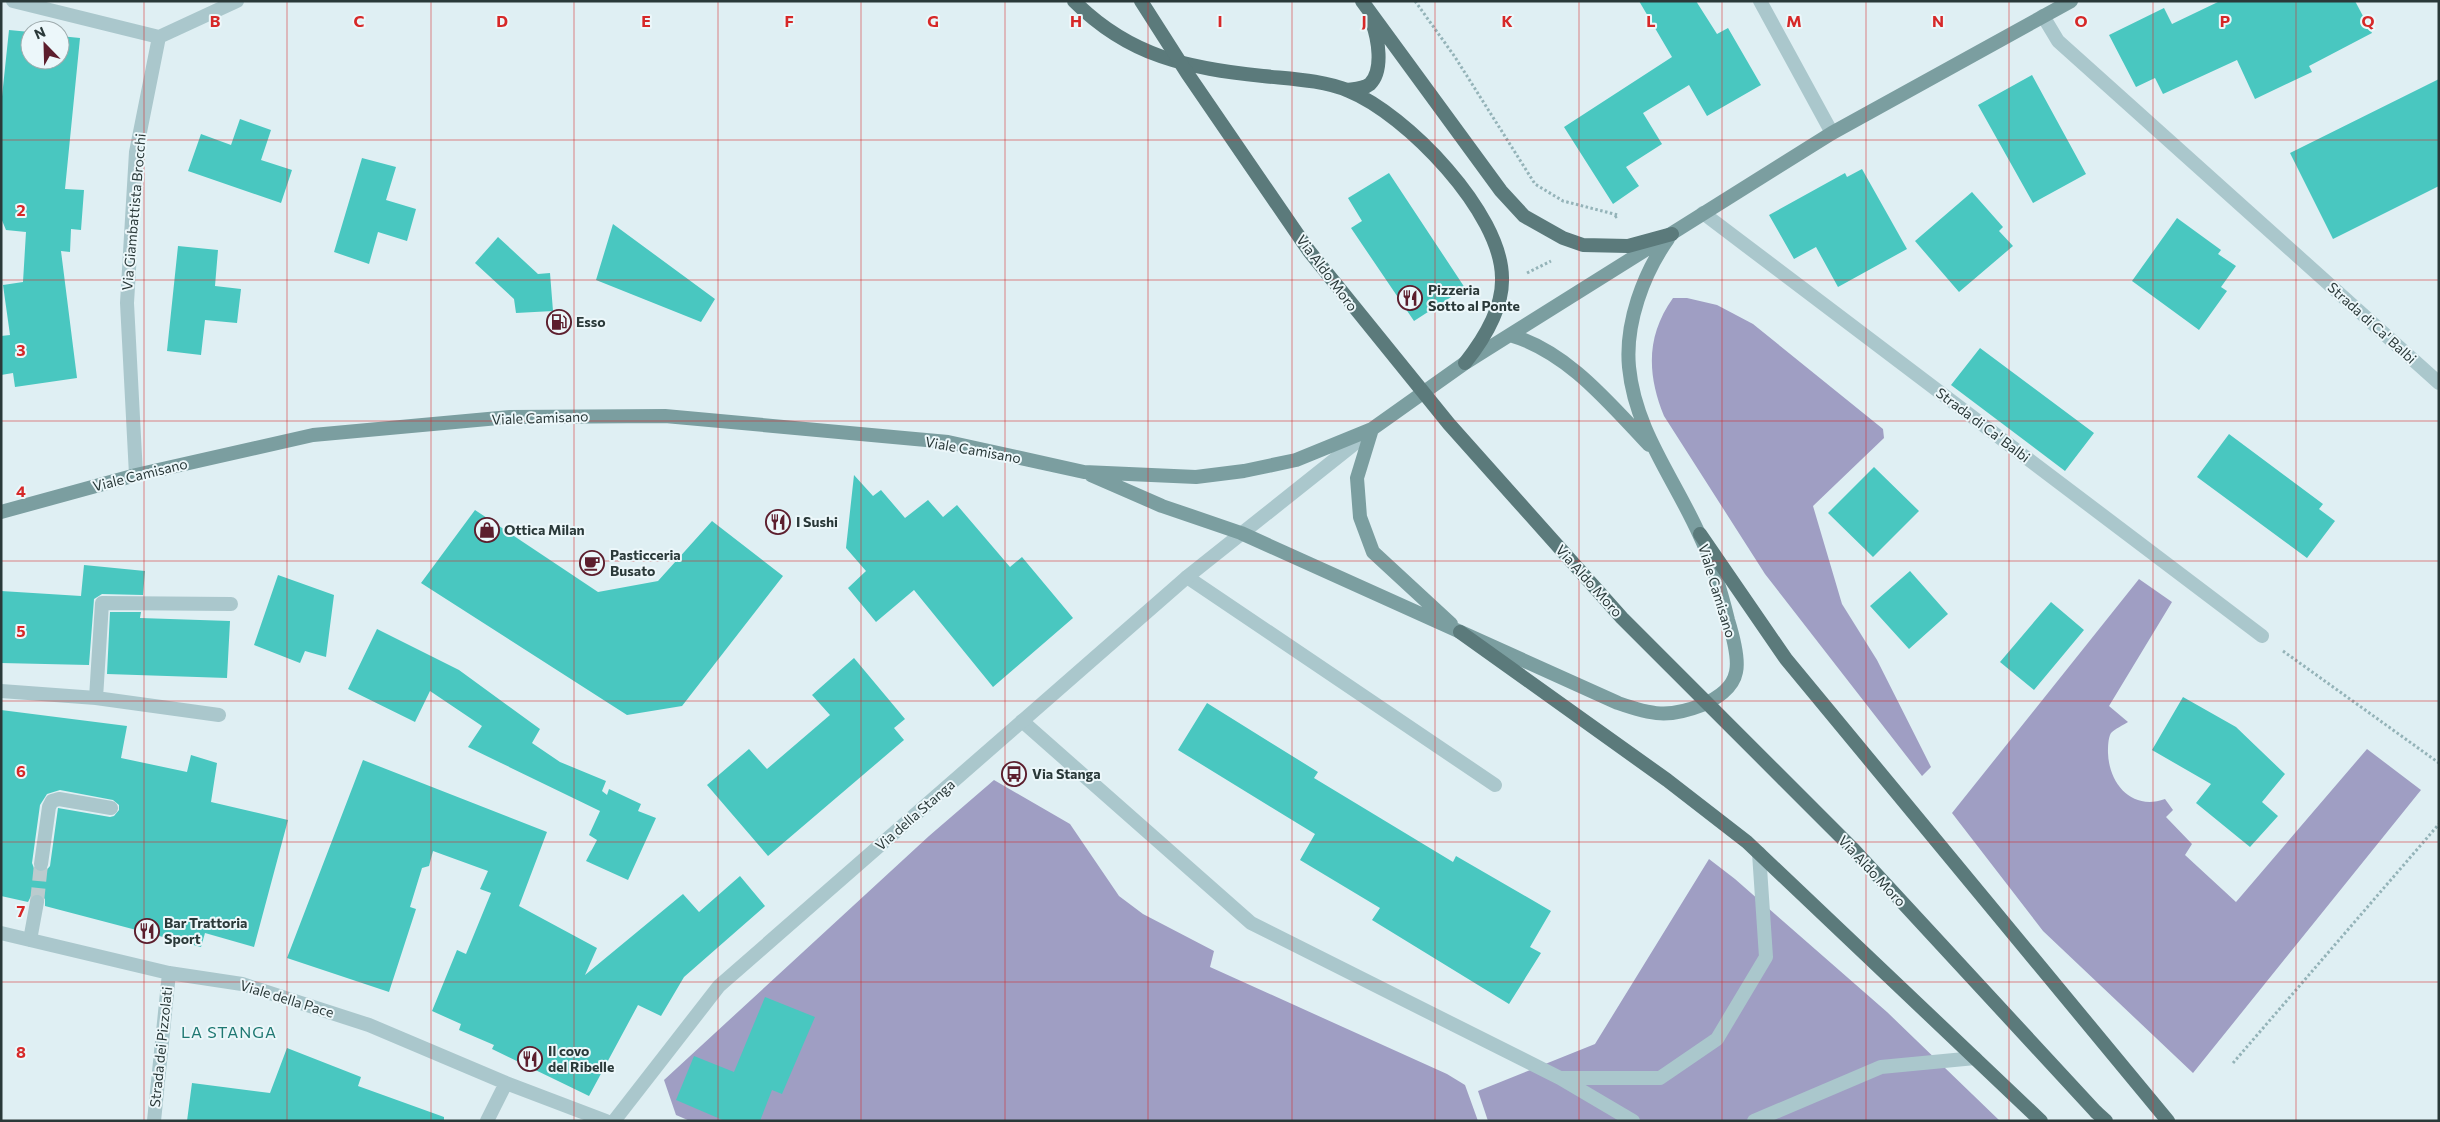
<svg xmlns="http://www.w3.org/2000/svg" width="2440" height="1122" font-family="Commissioner,sans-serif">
  <rect width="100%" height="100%" fill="#dfeff3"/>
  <path fill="#9f9ec3" d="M 1673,298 L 1687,298 L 1717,305 L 1753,324 L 1883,429 L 1884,438 L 1813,506 L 1842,604 L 1877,660 L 1931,767 L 1922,776 L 1765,574 L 1664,416 C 1647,374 1646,336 1673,298 Z
    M 2139,579 L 2172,602 L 2109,706 L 2128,722 C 2123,725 2115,729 2111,733 C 2108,738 2108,747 2108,753 C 2109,784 2132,811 2165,799 L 2173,810 L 2166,817 L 2192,844 L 2185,855 L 2236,902 L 2367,749 L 2421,790 L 2193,1073 L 2043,931 L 1952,813 Z
    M 994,780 L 1070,824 L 1119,896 L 1143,914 L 1214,951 L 1210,967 L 1447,1074 L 1465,1085 L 1478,1121 L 690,1121 L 676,1115 L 664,1080 L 929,836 Z
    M 1709,859 L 1735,879 L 1887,1012 L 2000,1121 L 1488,1121 L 1478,1091 L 1595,1044 Z"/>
  <path fill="#49c7c0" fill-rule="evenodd" d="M 1639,1 L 1696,1 L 1717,34 L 1728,28 L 1761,85 L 1707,116 L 1689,85 L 1643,113 L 1662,144 L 1626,167 L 1639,186 L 1613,204 L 1564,127 L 1672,57 Z
    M 2220,1 L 2355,1 L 2372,33 L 2309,66 L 2312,72 L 2255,99 L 2237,60 L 2163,94 L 2155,78 L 2136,87 L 2109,35 L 2164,8 L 2172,24 Z
    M 9,30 L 30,32 L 30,60 L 60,60 L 60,36 L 80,38 L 65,189 L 84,190 L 81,230 L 71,229 L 70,252 L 61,251 L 77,378 L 15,387 L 13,373 L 1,375 L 1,336 L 10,335 L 3,285 L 23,282 L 26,232 L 6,230 L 1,218 L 1,106 Z
    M 2032,75 L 2086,174 L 2033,203 L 1978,105 Z
    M 2439,79 L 2439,186 L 2333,239 L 2290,153 Z
    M 240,119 L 271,130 L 261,160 L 292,170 L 281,203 L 188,171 L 201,134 L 231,145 Z
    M 362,158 L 396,167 L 386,200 L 416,209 L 407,241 L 378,232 L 369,264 L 334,252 Z
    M 1862,169 L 1907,249 L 1838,287 L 1816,247 L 1794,259 L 1769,215 L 1845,173 L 1847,177 Z
    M 1389,173 L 1465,288 L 1414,321 L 1351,228 L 1362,221 L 1348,198 Z
    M 1972,192 L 2003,227 L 1999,231 L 2013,246 L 1959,292 L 1915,241 Z
    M 2177,218 L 2221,250 L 2218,254 L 2236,266 L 2221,287 L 2227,291 L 2199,330 L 2132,281 Z
    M 613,224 L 715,299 L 701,322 L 596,280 Z
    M 498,237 L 538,274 L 550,273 L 553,311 L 516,313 L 514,299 L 475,263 Z
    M 178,246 L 218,250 L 215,286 L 241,289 L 237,323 L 205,320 L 201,355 L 167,351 Z
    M 1980,348 L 2094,433 L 2065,471 L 1951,385 Z
    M 2229,434 L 2323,504 L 2319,509 L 2335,521 L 2307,558 L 2197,477 Z
    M 1874,467 L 1919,511 L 1873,557 L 1828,513 Z
    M 854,475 L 873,496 L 881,490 L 905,518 L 928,500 L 943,517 L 957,505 L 1010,567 L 1022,557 L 1073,618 L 993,687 L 914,590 L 876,622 L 848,588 L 866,571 L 846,548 Z
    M 475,510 L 598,592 L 658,581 L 712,521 L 783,576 L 682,706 L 627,715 L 421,583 Z
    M 84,565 L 145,571 L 143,595 L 102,594 L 94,599 L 89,665 L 1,663 L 1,591 L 81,596 Z
    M 1910,571 L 1948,614 L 1909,649 L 1870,606 Z
    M 278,575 L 334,595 L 326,657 L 305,651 L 300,663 L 254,645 Z
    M 2051,602 L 2084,630 L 2034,690 L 2000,662 Z
    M 110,612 L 141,612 L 140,618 L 230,621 L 227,678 L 107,674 Z
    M 377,629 L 459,670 L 540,729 L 532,743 L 560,762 L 606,781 L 602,791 L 607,795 L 609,789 L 641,804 L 638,811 L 656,818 L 628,880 L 586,861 L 597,840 L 589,835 L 600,811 L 468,747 L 482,726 L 430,691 L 415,722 L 348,689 Z
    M 854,658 L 905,719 L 894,728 L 904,740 L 768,856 L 707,785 L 749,749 L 767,769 L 830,715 L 812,695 Z
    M 2183,697 L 2236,727 L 2285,774 L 2262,802 L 2278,816 L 2250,847 L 2196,803 L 2211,784 L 2152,750 Z
    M 1207,703 L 1318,772 L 1314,778 L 1453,862 L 1456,856 L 1551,911 L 1530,947 L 1541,953 L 1509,1004 L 1372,920 L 1380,908 L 1300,860 L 1315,834 L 1178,750 Z
    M 1,710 L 127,726 L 121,758 L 187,772 L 191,755 L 217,763 L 211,802 L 288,820 L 254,947 L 205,933 L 201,947 L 45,906 L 45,899 L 39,894 L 31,896 L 28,902 L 1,896 ZM 60,790 L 113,800 L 119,805 L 119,810 L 114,816 L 110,817 L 58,808 L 50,866 L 45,872 L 39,873 L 35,871 L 32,863 L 40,805 L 47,794 Z
    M 363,760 L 547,832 L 519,906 L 597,948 L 585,975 L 683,894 L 699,912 L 740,876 L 765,906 L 684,977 L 661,1016 L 638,1005 L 589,1096 L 492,1049 L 494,1045 L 459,1030 L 461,1024 L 432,1011 L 457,950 L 466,954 L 491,893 L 480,889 L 488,871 L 433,851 L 429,866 L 422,868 L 410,907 L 416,909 L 389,992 L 287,958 Z
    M 765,997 L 815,1017 L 782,1094 L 772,1090 L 760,1121 L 725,1121 L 676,1100 L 694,1056 L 734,1072 Z
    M 287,1048 L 361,1077 L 358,1086 L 444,1117 L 444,1121 L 187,1121 L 192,1083 L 270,1093 Z"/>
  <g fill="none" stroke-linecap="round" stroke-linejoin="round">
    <path stroke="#bbcbce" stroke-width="14" stroke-dasharray="14 7" stroke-linecap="butt" d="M 37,902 L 41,864"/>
    <path stroke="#94b3b8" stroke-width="3" stroke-dasharray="2.5 2.5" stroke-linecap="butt" d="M 1415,1 L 1455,57 L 1535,184 L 1563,201 L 1618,215 L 1613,219
      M 1527,273 L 1551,261
      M 2283,651 L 2439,763
      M 2233,1063 L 2439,824"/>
    <path stroke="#aac7cc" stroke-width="14" d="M 1187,577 L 1495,785
      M 1022,721 L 1251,923 L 1560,1078 L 1633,1121
      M 1562,1078 L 1660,1078 L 1717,1039 L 1766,957 L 1759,853
      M 1754,1121 L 1881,1067 L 1975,1058"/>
    <path stroke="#aac7cc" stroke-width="14" d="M 13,1 L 159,37
      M 1760,1 L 1832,133
      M 2043,16 L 2058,41 L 2439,383
      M 159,37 L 237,1
      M 1703,213 L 2262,636
      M 136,475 L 127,303 L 136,152 L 159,37
      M 1,691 L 96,698 L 219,715
      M 96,698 L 102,603 L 231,604
      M 41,864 L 49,807 L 52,801 L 59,799 L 111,808
      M 1,933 L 169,973 L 242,984 L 369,1025 L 506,1083 L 606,1121
      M 30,940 L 37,902
      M 154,1121 L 169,973
      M 487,1121 L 506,1083
      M 614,1121 L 719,986 L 1187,577 L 1368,433"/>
    <path stroke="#7b9ea0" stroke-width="14" d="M 1510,335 C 1568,352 1609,403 1649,445
      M 1372,429 L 1357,478 L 1360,517 L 1373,552 L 1451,624
      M 1091,475 L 1162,506 L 1241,533 L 1618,703 C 1652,715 1669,718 1702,705 C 1716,699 1733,688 1736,672 C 1739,659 1732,633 1728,620 C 1721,591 1712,561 1699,534 C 1674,478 1635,430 1629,367 C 1625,324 1643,274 1668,239
      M 1,512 L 136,475 L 313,435 L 510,417 L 665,416 L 948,442 L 1084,472 L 1196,477 L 1244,471 L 1296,460 L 1372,429 L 1465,363 L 1832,133 L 2071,1"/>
    <path stroke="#5b7a7b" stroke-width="14" d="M 1074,1 C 1130,57 1188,68 1263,76 C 1291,79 1323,80 1349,91 C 1406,114 1502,213 1502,278 C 1503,309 1484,339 1465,363
      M 1362,1 L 1501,191 L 1524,216 L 1563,238 L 1583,245 L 1628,246 L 1672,234
      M 1347,90 C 1355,89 1364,89 1370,84 C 1384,70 1378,38 1372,22
      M 1700,534 L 1786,659 L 2168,1121
      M 1460,632 L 1667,780 L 1747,842 L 2041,1121
      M 2096,1112 L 2106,1121"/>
    <path stroke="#5b7a7b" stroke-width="14" d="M 1141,1 L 1187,73 L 1309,251 L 1449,424 L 1622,618 L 1854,850 L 2096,1112"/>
  </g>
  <path fill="none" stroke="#d62828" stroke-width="1" stroke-opacity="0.55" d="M 144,1 L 144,1121M 287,1 L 287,1121M 431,1 L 431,1121M 574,1 L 574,1121M 718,1 L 718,1121M 861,1 L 861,1121M 1005,1 L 1005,1121M 1148,1 L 1148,1121M 1292,1 L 1292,1121M 1435,1 L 1435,1121M 1579,1 L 1579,1121M 1722,1 L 1722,1121M 1866,1 L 1866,1121M 2009,1 L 2009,1121M 2153,1 L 2153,1121M 2296,1 L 2296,1121M 1,140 L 2439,140M 1,280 L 2439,280M 1,421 L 2439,421M 1,561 L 2439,561M 1,701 L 2439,701M 1,842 L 2439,842M 1,982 L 2439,982"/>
  <defs>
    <symbol id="restaurant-ring" viewBox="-11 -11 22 22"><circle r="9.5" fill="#ecf7fa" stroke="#5c1e2d" stroke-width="1.5"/><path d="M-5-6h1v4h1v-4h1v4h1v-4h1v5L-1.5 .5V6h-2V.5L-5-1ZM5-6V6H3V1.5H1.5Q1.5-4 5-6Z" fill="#5c1e2d"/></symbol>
    <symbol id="fuel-ring" viewBox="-11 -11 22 22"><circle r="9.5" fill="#ecf7fa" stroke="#5c1e2d" stroke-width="1.5"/><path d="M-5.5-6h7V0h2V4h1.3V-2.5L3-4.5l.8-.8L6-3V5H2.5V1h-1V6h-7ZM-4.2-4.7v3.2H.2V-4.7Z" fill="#5c1e2d"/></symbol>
    <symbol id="shop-ring" viewBox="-11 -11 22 22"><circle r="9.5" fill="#ecf7fa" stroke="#5c1e2d" stroke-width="1.5"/><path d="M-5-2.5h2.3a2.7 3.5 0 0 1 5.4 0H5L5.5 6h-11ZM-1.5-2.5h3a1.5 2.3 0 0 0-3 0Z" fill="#5c1e2d"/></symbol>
    <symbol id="cafe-ring" viewBox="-11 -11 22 22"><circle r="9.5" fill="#ecf7fa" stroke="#5c1e2d" stroke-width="1.5"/><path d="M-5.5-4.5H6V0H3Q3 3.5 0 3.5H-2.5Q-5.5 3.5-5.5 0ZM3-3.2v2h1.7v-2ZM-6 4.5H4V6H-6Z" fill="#5c1e2d"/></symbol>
    <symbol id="bus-ring" viewBox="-11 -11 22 22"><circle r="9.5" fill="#ecf7fa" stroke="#5c1e2d" stroke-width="1.5"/><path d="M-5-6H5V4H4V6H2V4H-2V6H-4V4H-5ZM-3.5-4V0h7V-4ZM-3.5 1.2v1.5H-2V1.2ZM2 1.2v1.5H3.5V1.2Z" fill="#5c1e2d"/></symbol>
  </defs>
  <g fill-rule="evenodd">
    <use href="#restaurant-ring" x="1396" y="284" width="28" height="28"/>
    <use href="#fuel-ring" x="545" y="308" width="28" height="28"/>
    <use href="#restaurant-ring" x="764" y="508" width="28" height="28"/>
    <use href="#shop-ring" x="473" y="516" width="28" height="28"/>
    <use href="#cafe-ring" x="578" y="549" width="28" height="28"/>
    <use href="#bus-ring" x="1000" y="760" width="28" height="28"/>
    <use href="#restaurant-ring" x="133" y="917" width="28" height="28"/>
    <use href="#restaurant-ring" x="516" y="1045" width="28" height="28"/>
  </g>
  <g text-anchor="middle" stroke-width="4" stroke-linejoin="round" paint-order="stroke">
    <g font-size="14" fill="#2a3939" stroke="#ecf7fa">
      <text transform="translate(134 212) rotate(-85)" y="5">Via Giambattista Brocchi</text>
      <text transform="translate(1327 273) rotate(53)" y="5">Via Aldo Moro</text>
      <text transform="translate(2372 323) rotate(42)" y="5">Strada di Ca' Balbi</text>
      <text transform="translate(540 418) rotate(-2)" y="5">Viale Camisano</text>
      <text transform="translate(1983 425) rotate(37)" y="5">Strada di Ca' Balbi</text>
      <text transform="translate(973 450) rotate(10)" y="5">Viale Camisano</text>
      <text transform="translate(140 475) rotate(-14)" y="5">Viale Camisano</text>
      <text transform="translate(1589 581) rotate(48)" y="5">Via Aldo Moro</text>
      <text transform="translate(1717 591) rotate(73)" y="5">Viale Camisano</text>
      <text transform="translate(915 815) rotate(-41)" y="5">Via della Stanga</text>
      <text transform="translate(1872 871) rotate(47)" y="5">Via Aldo Moro</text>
      <text transform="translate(287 999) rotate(17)" y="5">Viale della Pace</text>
      <text transform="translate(161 1047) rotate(-84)" y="5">Strada dei Pizzolati</text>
    </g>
    <g font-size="14" font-weight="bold" fill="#2a3939" stroke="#ecf7fa" text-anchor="start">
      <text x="1428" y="295">Pizzeria<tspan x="1428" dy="16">Sotto al Ponte</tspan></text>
      <text x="576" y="327">Esso</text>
      <text x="796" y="527">I Sushi</text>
      <text x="504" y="535">Ottica Milan</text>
      <text x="610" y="560">Pasticceria<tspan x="610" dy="16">Busato</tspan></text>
      <text x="1032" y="779">Via Stanga</text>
      <text x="164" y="928">Bar Trattoria<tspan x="164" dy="16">Sport</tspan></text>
      <text x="548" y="1056">Il covo<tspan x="548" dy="16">del Ribelle</tspan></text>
    </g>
    <g font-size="16" letter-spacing="1" fill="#1f7872" stroke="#ecf7fa">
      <text x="229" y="1038">LA STANGA</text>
    </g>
  </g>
  <g font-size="16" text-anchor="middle" font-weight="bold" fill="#d62828" stroke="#ecf7fa" stroke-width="4" stroke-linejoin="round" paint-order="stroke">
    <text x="215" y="27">B</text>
    <text x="359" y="27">C</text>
    <text x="502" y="27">D</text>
    <text x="646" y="27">E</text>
    <text x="789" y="27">F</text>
    <text x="933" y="27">G</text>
    <text x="1076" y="27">H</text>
    <text x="1220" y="27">I</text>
    <text x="1364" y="27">J</text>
    <text x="1507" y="27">K</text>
    <text x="1651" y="27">L</text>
    <text x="1794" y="27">M</text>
    <text x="1938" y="27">N</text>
    <text x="2081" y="27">O</text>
    <text x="2225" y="27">P</text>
    <text x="2368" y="27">Q</text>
    <text x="21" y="216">2</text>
    <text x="21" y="356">3</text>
    <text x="21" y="497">4</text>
    <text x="21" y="637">5</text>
    <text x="21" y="777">6</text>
    <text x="21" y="917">7</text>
    <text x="21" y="1058">8</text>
  </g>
  <rect width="2440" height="1122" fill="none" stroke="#2a3939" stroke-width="5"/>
  <g transform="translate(45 45) rotate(337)"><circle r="24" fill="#ecf7fa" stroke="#9eabad"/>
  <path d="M0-4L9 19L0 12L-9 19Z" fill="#5c1e2d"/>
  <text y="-8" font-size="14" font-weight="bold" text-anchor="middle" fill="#2a3939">N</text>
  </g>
</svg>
